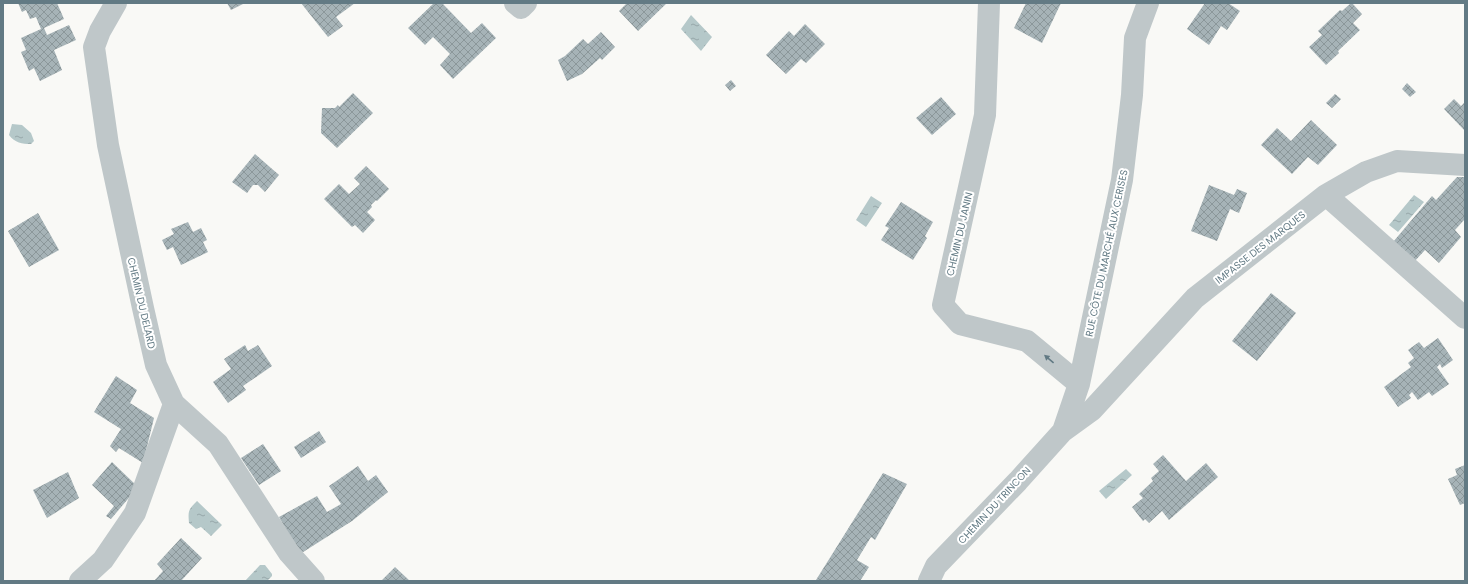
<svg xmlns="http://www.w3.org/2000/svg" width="1468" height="584" font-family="Poppins,sans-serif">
  <defs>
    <pattern id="water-ripples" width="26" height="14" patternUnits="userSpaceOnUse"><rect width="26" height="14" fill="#b5c8c9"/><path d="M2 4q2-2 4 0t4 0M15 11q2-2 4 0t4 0" fill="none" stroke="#97a7a9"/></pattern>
    <pattern id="building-cross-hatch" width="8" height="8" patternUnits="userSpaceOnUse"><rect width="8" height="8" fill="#a6b3b7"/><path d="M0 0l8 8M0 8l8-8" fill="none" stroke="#8b979a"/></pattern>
  </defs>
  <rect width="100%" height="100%" fill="#f9f9f6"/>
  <path fill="url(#water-ripples)" d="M 691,15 L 712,37 L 701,51 L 681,29 Z
    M 12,124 L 22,125 L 31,133 L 34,141 L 31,144 C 22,144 15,143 9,135 Z
    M 1414,195 L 1424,202 L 1398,232 L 1389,225 Z
    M 871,196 L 882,203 L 866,227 L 856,220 Z
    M 1126,469 L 1132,475 L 1106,499 L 1099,491 Z
    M 197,501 L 222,525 L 211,536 L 201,527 L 196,529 L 189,523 C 188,511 188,510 197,501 Z
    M 260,565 L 265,565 L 272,574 L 272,576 L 267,581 L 245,581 Z"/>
  <path fill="url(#building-cross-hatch)" d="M 18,3 L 57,3 L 64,19 L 44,28 L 47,35 L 69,25 L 76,40 L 54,50 L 62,70 L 40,81 L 34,68 L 29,71 L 21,52 L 26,50 L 21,38 L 41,29 L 36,17 L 30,19 L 26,10 L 22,12 Z
    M 227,3 L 245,3 L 231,10 Z
    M 301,3 L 355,3 L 336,17 L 343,26 L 328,37 Z
    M 434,3 L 442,3 L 471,33 L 482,23 L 496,38 L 453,79 L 440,65 L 450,54 L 433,37 L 425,45 L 408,28 Z
    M 627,3 L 667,3 L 638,31 L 619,11 Z
    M 1026,3 L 1061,3 L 1042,43 L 1014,28 Z
    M 1205,3 L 1228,3 L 1240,11 L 1227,30 L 1221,26 L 1209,45 L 1187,29 Z
    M 1351,3 L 1352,3 L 1362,14 L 1353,23 L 1360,30 L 1338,51 L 1339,53 L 1326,65 L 1309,47 L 1322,35 L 1318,31 L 1340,10 L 1342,11 Z
    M 805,24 L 825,44 L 806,63 L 801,59 L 786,74 L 766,55 L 789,31 L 794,36 Z
    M 601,32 L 615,47 L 602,60 L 600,58 L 582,74 L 567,81 L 558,60 L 565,56 L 583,39 L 588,44 Z
    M 731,80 L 736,86 L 730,91 L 725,85 Z
    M 1407,83 L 1416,92 L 1410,97 L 1402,89 Z
    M 353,93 L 373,113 L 337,148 L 321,133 L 322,108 L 335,108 L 338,105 L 339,107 Z
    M 1335,94 L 1341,99 L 1332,108 L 1326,103 Z
    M 941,97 L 956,114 L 932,135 L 916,118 Z
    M 1454,99 L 1461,106 L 1465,102 L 1465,131 L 1444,109 Z
    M 1311,120 L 1337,145 L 1318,165 L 1308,157 L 1292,174 L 1261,145 L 1277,128 L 1291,141 Z
    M 255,154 L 279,175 L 265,192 L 258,185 L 253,185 L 247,193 L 232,182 Z
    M 366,166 L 389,189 L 377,201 L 376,200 L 371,205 L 372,207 L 367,212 L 375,220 L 363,233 L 355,225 L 352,227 L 324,199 L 339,184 L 349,194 L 360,184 L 354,178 Z
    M 1457,177 L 1465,177 L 1465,219 L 1455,230 L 1461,237 L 1439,263 L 1425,250 L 1414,262 L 1393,242 L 1432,196 L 1436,200 Z
    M 1209,185 L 1234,195 L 1237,189 L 1247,193 L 1239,213 L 1230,209 L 1217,241 L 1191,231 Z
    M 901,202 L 933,222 L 925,236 L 927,238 L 913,260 L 881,240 L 889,228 L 885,226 Z
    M 38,213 L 59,250 L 29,267 L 8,231 Z
    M 188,222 L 193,232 L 201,228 L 207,240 L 203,242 L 208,252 L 181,265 L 173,247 L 167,250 L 162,240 L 174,234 L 171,229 Z
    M 1271,293 L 1296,313 L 1257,361 L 1232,341 Z
    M 1438,338 L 1453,360 L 1442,368 L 1440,364 L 1437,367 L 1449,384 L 1432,396 L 1429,392 L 1418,400 L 1412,392 L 1409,395 L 1411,398 L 1398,407 L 1384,387 L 1411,367 L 1408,363 L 1414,358 L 1408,350 L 1419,342 L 1424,348 Z
    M 245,345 L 248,351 L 258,345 L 272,366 L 243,386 L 246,390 L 228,403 L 213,382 L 231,369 L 224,359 Z
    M 116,376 L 137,390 L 130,403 L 154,418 L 143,463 L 119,448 L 116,452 L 110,446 L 121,429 L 94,412 Z
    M 319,431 L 326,442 L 301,458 L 294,447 Z
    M 263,444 L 281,471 L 259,485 L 241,458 Z
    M 1163,455 L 1186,481 L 1206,463 L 1218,477 L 1169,520 L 1162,511 L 1149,523 L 1145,519 L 1143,521 L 1132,507 L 1143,498 L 1139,494 L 1153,481 L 1151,478 L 1159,471 L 1153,464 Z
    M 112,462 L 138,487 L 111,519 L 106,516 L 114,506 L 92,485 Z
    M 1465,465 L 1465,503 L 1460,505 L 1448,479 L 1457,475 L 1455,469 Z
    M 358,466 L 368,481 L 376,475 L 388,492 L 352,521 L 300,554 L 279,517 L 317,496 L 327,512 L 341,504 L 329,486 Z
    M 68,472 L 79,498 L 47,518 L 33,490 Z
    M 883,473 L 907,484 L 875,540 L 871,537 L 857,560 L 869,567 L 860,581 L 817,581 L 816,580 Z
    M 181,538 L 202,558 L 181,581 L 154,581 L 163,571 L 157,564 Z
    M 395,567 L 410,581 L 381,581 Z"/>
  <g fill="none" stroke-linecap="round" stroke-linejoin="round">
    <path stroke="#bfc7c9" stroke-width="22" d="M 116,3 L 100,31 L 94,47 L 108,145 L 143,308 L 156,365 L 174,404 L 218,444 L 289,553 L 314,581
      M 515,3 L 521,8 L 526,3
      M 989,3 L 985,115 L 943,305 L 960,324 L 1027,341 L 1079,384
      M 1326,195 L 1366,172 L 1397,161 L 1465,165
      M 1063,431 L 1079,384 L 1122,180 L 1132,95 L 1135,38 L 1148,3
      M 80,581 L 103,560 L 135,513 L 174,404
      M 929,581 L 936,566 L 1018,481 L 1063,431 L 1092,410 L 1195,298 L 1326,195 L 1465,318"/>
  </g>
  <defs><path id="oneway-solid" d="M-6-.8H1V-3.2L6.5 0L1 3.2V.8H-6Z"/></defs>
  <use fill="#627a84" href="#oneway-solid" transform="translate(1049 359) rotate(-140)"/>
  <g text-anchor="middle" stroke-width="4" stroke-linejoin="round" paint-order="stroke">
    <g font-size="10" fill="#627a84" stroke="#fff">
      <text transform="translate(959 234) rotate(-77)" y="4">CHEMIN DU JANIN</text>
      <text transform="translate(1260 247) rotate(-38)" y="4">IMPASSE DES MARQUES</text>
      <text transform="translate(1106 253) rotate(-78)" y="4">RUE CÔTE DU MARCHÉ AUX CERISES</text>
      <text transform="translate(142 303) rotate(77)" y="4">CHEMIN DU DELARD</text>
      <text transform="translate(994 505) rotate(-47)" y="4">CHEMIN DU TRINCON</text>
    </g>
  </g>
  <rect width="1468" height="584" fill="none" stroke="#627a84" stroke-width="8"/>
</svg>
